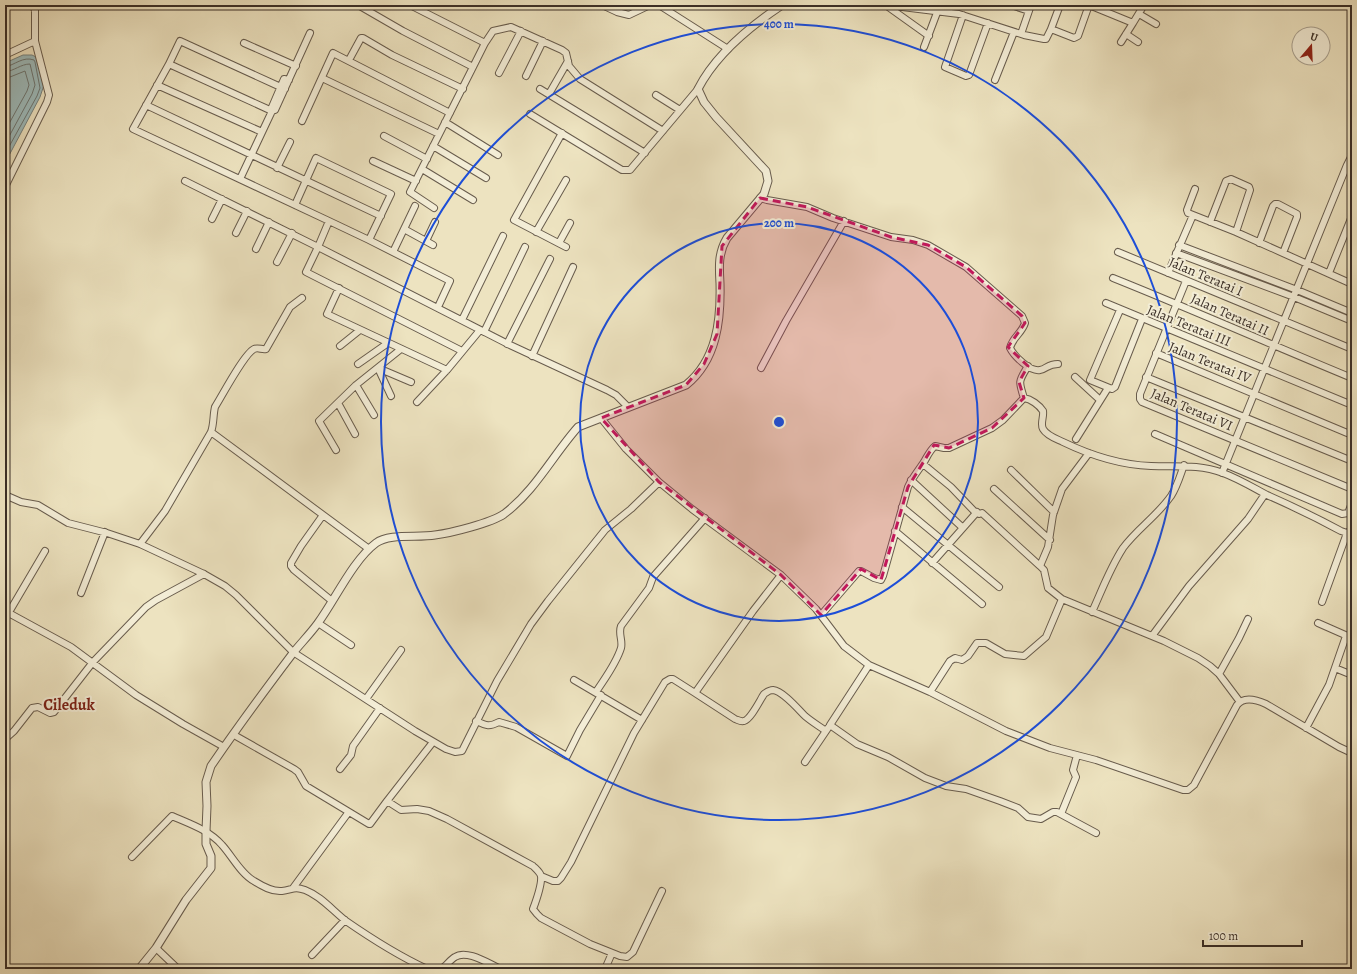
<svg xmlns="http://www.w3.org/2000/svg" width="1357" height="974" font-family="Alegreya,serif">
  <rect width="100%" height="100%" fill="#ede3c0"/>
  <filter id="stains"><feTurbulence type="fractalNoise" baseFrequency=".005" numOctaves="4"/><feColorMatrix values="0 0 0 0 .2 0 0 0 0 .09 0 0 0 0 .02 0 0 0 .5 -.17"/></filter>
  <radialGradient id="worn" r=".72"><stop offset=".6" stop-color="#630" stop-opacity="0"/><stop offset="1" stop-color="#630" stop-opacity=".3"/></radialGradient>
  <path fill="#9dbbbc" stroke="#768380" d="M 23,55 L 32,55 L 36,57 L 44,85 L 40,97 L 5,163 L 5,63 Z"/>
  <g fill="none" stroke-linecap="round" stroke-linejoin="round">
    <path stroke="#6c7572" stroke-width="1" d="M 5,67 C 15,65 23,56 34,60 L 35,62 L 40,88 L 37,96 L 5,154
      M 5,72 C 14,71 21,64 30,64 L 35,85 L 32,94 L 5,144
      M 5,78 L 10,77 L 25,71 L 29,85 L 27,91 L 5,131"/>
    <defs>
      <path id="minor" d="M 358,5 L 403,31 L 473,67
        M 410,5 L 485,43
        M 602,5 L 617,12 L 629,15 L 650,5
        M 659,5 L 728,49
        M 886,5 L 959,14 L 1024,35 L 1044,39 L 1046,39 L 1051,29 L 1074,38 L 1078,36 L 1089,5
        M 1011,5 L 1029,11
        M 1089,5 L 1133,23 L 1144,5
        M 1179,5 L 1182,6
        M 887,6 L 929,36
        M 1139,14 L 1156,24
        M 963,15 L 945,67 L 966,76 L 969,75 L 988,23
        M 1051,29 L 1060,5
        M 1021,34 L 1031,5
        M 1126,34 L 1138,42
        M 1121,42 L 1133,23
        M 244,43 L 296,66
        M 924,47 L 938,10
        M 5,55 L 35,41
        M 349,60 L 361,38 L 363,38 L 392,55 L 463,89
        M 169,64 L 180,41 L 285,89
        M 499,73 L 521,31
        M 526,76 L 543,41
        M 322,78 L 439,134
        M 995,80 L 1014,32
        M 157,85 L 262,132
        M 540,89 L 645,153
        M 549,94 L 568,61
        M 656,95 L 680,110
        M 146,105 L 381,216
        M 272,111 L 169,64 L 133,129 L 329,221 L 318,247 L 510,345 L 607,390 L 616,395 L 628,407
        M 272,111 L 275,110 L 310,33
        M 530,114 L 622,170 L 630,170 L 698,89
        M 302,121 L 333,53 L 450,113
        M 445,122 L 498,155
        M 562,133 L 514,220 L 566,247
        M 384,136 L 427,159
        M 433,146 L 486,178
        M 373,161 L 416,181
        M 277,168 L 290,142
        M 422,169 L 473,200
        M 240,179 L 272,111 L 272,107 L 284,79 L 289,80
        M 185,181 L 318,247 L 306,272 L 462,351
        M 5,187 L 47,102 L 49,95 L 35,41 L 35,10 L 32,5
        M 1195,189 L 1187,210 L 1188,213 L 1236,232 L 1352,284
        M 760,198 L 767,200 L 807,207 L 833,218 L 891,237 L 913,240 L 928,245 L 966,267 L 1022,316 L 1025,323 C 1022,333 1012,338 1010,348 C 1014,356 1030,372 1040,370 C 1047,369 1047,364 1058,364
        M 295,205 L 316,158 L 391,194 L 369,240 L 450,281 L 438,307
        M 434,208 L 410,192 L 473,67 L 485,43 L 493,31 L 511,27 L 562,50 L 566,53 L 569,66 L 580,79 L 663,131
        M 212,219 L 222,199
        M 329,221 L 369,240
        M 1210,222 L 1226,181 L 1231,179 L 1249,187 L 1250,190 L 1236,232
        M 404,229 L 433,245
        M 536,232 L 566,180
        M 236,233 L 247,211
        M 426,241 L 435,222
        M 559,243 L 570,223
        M 1259,243 L 1273,206 L 1275,204 L 1278,204 L 1297,214 L 1297,217 L 1283,253
        M 1179,245 L 1297,290 L 1352,313
        M 256,249 L 269,222
        M 393,252 L 415,206
        M 1118,252 L 1352,349
        M 1176,253 L 1294,297 L 1352,321
        M 277,262 L 292,233
        M 1168,273 L 1193,215
        M 1329,273 L 1352,216
        M 1113,278 C 1193,310 1272,345 1352,378
        M 1186,281 L 1140,394 L 1140,399 L 1142,402 L 1352,489
        M 339,288 L 327,314 L 447,370
        M 1106,303 L 1352,405
        M 1120,310 L 1090,380 L 1112,389 L 1115,387 L 1142,319
        M 462,320 L 503,236
        M 484,332 L 525,247
        M 507,344 L 550,259
        M 340,346 L 360,330
        M 1156,353 L 1352,435
        M 532,356 L 573,267
        M 358,364 L 388,343
        M 1028,366 C 1019,381 1018,380 1024,398 C 1031,399 1039,405 1043,411 C 1044,418 1040,423 1043,429 C 1047,436 1057,439 1063,442 C 1090,455 1122,465 1151,466 C 1177,467 1198,464 1223,473 C 1239,479 1252,487 1267,495 C 1292,506 1317,518 1341,531 L 1347,533 L 1352,530
        M 761,368 L 786,321 L 844,221
        M 1075,377 L 1100,400
        M 1146,377 L 1352,461
        M 356,385 L 374,415
        M 391,396 L 378,368 L 411,382
        M 417,402 L 447,370 L 480,330
        M 338,403 L 355,434
        M 601,418 L 626,449 L 659,482 L 692,509 L 781,575 L 816,609 L 844,646 L 869,665 L 930,692 L 1006,731 L 1050,748 L 1096,760 L 1183,790 L 1188,790 L 1194,785 L 1237,705 C 1244,696 1257,700 1266,704 L 1339,747 L 1352,753
        M 211,432 L 369,549
        M 1155,434 L 1342,514 L 1348,513 L 1352,503
        M 1076,439 L 1108,388
        M 336,450 L 319,421 L 356,385 L 401,349
        M 1089,453 L 1062,489 L 1053,515 L 1048,547 L 1040,566 L 1044,570 L 1048,588 L 1062,599 L 1164,641 L 1198,658 L 1210,666 L 1219,674 L 1240,702
        M 923,464 L 951,487 L 974,511 L 979,514 L 982,513 L 1040,566
        M 1011,470 L 1054,512
        M 1222,473 L 1347,165 L 1352,155
        M 911,480 L 963,528
        M 994,489 L 1050,540
        M 5,495 L 21,502 L 38,505 L 68,523 L 107,533 L 140,544 L 204,574 L 225,586 L 236,595 L 293,652 L 415,731 L 446,749 L 455,752 L 462,751 L 497,681 L 531,624 L 548,601 L 605,530 L 631,509 L 659,482
        M 902,507 L 999,587
        M 323,515 L 301,546 L 291,563 L 291,566 L 294,570 L 332,601
        M 895,531 L 982,604
        M 140,544 L 165,511 L 211,432 C 214,424 213,415 215,407 C 222,396 244,354 254,349 C 258,347 262,350 266,349 L 290,307 L 302,298
        M 932,563 L 977,512
        M 81,593 L 105,532
        M 1322,602 L 1347,533
        M 5,611 L 71,647 L 136,695 L 183,724 L 224,747
        M 1092,612 C 1102,590 1110,568 1123,548 C 1137,529 1157,516 1171,496 C 1177,487 1180,476 1184,465
        M 821,615 L 859,571 L 861,571 L 874,578 L 881,580 L 883,576 L 908,487 C 912,478 918,471 924,462 C 927,457 930,450 935,446 L 944,448 L 949,448 L 992,428 L 1003,420 L 1024,398
        M 5,619 L 45,551
        M 318,623 L 351,645
        M 1318,623 L 1352,638
        M 1152,636 L 1189,586 L 1248,519 L 1265,494
        M 869,665 L 830,725 L 857,744 L 888,757 L 925,778 L 946,786 L 966,789 L 1000,801 L 1018,808 L 1028,817 L 1041,819 L 1053,812 L 1057,812 L 1096,833
        M 1335,668 L 1352,675
        M 1219,674 L 1239,638 L 1248,619
        M 574,680 L 642,720
        M 596,692 C 605,678 616,664 621,648 C 623,640 618,634 621,626 L 649,588 L 653,577 L 705,518
        M 930,692 L 950,661 L 955,658 L 962,660 L 968,656 L 977,643 L 986,643 L 1005,654 L 1024,656 L 1046,637 L 1062,599
        M 695,693 L 735,719 C 738,720 741,722 744,721 C 751,719 760,700 764,694 C 767,692 769,690 773,690 C 783,691 798,709 805,716 C 812,722 819,726 826,731
        M 366,699 L 401,650
        M 476,721 C 487,726 489,727 499,722 L 516,727 L 567,756 L 580,730 L 601,695
        M 1306,728 L 1329,685 L 1346,636
        M 234,735 L 294,769 L 298,772 L 306,786 L 369,824 L 370,824 L 387,801 L 401,810 L 417,809 L 429,811 L 447,819 L 533,866 C 536,869 540,872 541,876 C 542,884 536,901 533,909 L 537,914 L 541,918 L 590,944 L 620,956 L 627,957 L 633,952 L 662,891
        M 5,739 L 14,731 L 32,708 L 38,707 L 50,713 L 54,712 L 93,662 L 146,607 L 156,600 L 204,574
        M 805,762 L 828,728
        M 340,769 L 351,755 L 353,746 L 380,708
        M 387,801 L 433,742
        M 1061,814 L 1076,777 L 1073,770 L 1077,755
        M 132,857 L 172,816 C 190,824 209,830 222,845 C 232,856 241,874 254,881 C 262,886 272,892 282,891 C 292,890 294,886 305,890 C 321,896 333,911 346,921 C 372,939 399,956 427,969
        M 541,876 L 553,881 L 558,881 L 561,878 L 571,862 L 634,733 L 665,682 L 670,679 L 673,679 L 695,693 L 753,611 L 781,575
        M 293,888 L 348,813
        M 156,948 L 178,969
        M 312,955 L 345,920
        M 441,969 C 446,966 450,960 455,957 C 467,949 489,964 501,969
        M 605,969 L 612,953"/>
      <path id="tertiary" d="M 139,969 L 156,948 L 186,900 L 211,868 L 211,856 L 206,844 L 206,831 L 207,806 L 206,782 L 211,766 C 237,728 265,690 293,653 C 301,643 310,634 318,623 C 335,600 353,560 376,543 C 389,533 418,538 435,535 C 451,533 491,523 504,514 C 535,491 553,455 578,427 L 686,385 C 717,360 721,320 720,283 C 719,267 718,253 727,238 L 764,194 L 768,181 L 766,171 L 716,117 L 704,102 L 698,89 C 716,54 749,27 782,5"/>
    </defs>
    <use href="#minor" stroke="#685c4d" stroke-width="8"/>
    <use href="#tertiary" stroke="#685c4d" stroke-width="9"/>
    <use href="#minor" stroke="#f3edd6" stroke-width="6"/>
    <use href="#tertiary" stroke="#f3edd6" stroke-width="7"/>
  </g>
  <path fill="#c2185b" fill-opacity="0.2" stroke="#c2185b" stroke-width="3" stroke-dasharray="8 5" stroke-linejoin="round" d="M 760,198 L 807,207 L 891,237 L 928,245 L 966,267 L 1022,316 L 1025,323 L 1008,347 L 1028,366 L 1019,382 L 1024,398 L 992,428 L 949,448 L 934,445 L 908,487 L 881,580 L 861,569 L 821,615 L 781,575 L 659,482 L 601,418 L 686,385 L 704,364 L 717,334 L 722,246 Z"/>
  <g fill="none" stroke="#1d4ed8" stroke-width="2">
    <circle cx="779" cy="422" r="199"/>
    <circle cx="779" cy="422" r="398"/>
  </g>
  <g text-anchor="middle" stroke-width="4" stroke-linejoin="round" paint-order="stroke">
    <g font-size="14" fill="#3b2f27" stroke="#f3edd6">
      <text transform="translate(1206 276) rotate(23)" y="5">Jalan Teratai I</text>
      <text transform="translate(1230 314) rotate(24)" y="5">Jalan Teratai II</text>
      <text transform="translate(1189 325) rotate(22)" y="5">Jalan Teratai III</text>
      <text transform="translate(1210 362) rotate(22)" y="5">Jalan Teratai IV</text>
      <text transform="translate(1192 409) rotate(23)" y="5">Jalan Teratai VI</text>
    </g>
    <g font-size="16" font-weight="bold" fill="#7a1f14" stroke="#f3edd6">
      <text x="69" y="710">Cileduk</text>
    </g>
  </g>
  <circle cx="779" cy="422" r="6" fill="#1d4ed8" stroke="#f3edd6" stroke-width="2"/>
  <g font-size="12" text-anchor="middle" font-weight="bold" fill="#1d4ed8" stroke="#f3edd6" stroke-width="4" stroke-linejoin="round" paint-order="stroke">
    <text x="779" y="28">400 m</text>
    <text x="779" y="227">200 m</text>
  </g>
  <rect width="1357" height="974" fill="none" stroke="#ede3c0" stroke-width="20"/>
  <rect x="6" y="6" width="1345" height="962" fill="none" stroke="#3b2f27" stroke-width="2"/>
  <rect x="10" y="10" width="1337" height="954" fill="none" stroke="#3b2f27"/>
  <g transform="translate(1311 46) rotate(19)"><circle r="19" fill="#f3edd6" stroke="#a9a190"/>
  <path d="M0-3L7 15L0 10L-7 15Z" fill="#8f2418"/>
  <text y="-6" font-size="11" font-weight="bold" text-anchor="middle" fill="#3b2f27">U</text>
  </g>
  <path d="M1203 940v6h99v-6" fill="none" stroke="#3b2f27" stroke-width="2"/>
  <text x="1209" y="940" font-size="12" fill="#3b2f27" stroke="#f3edd6" stroke-width="3" paint-order="stroke">100 m</text>
  <rect width="100%" height="100%" filter="url(#stains)"/>
  <rect width="100%" height="100%" fill="url(#worn)"/>
</svg>
